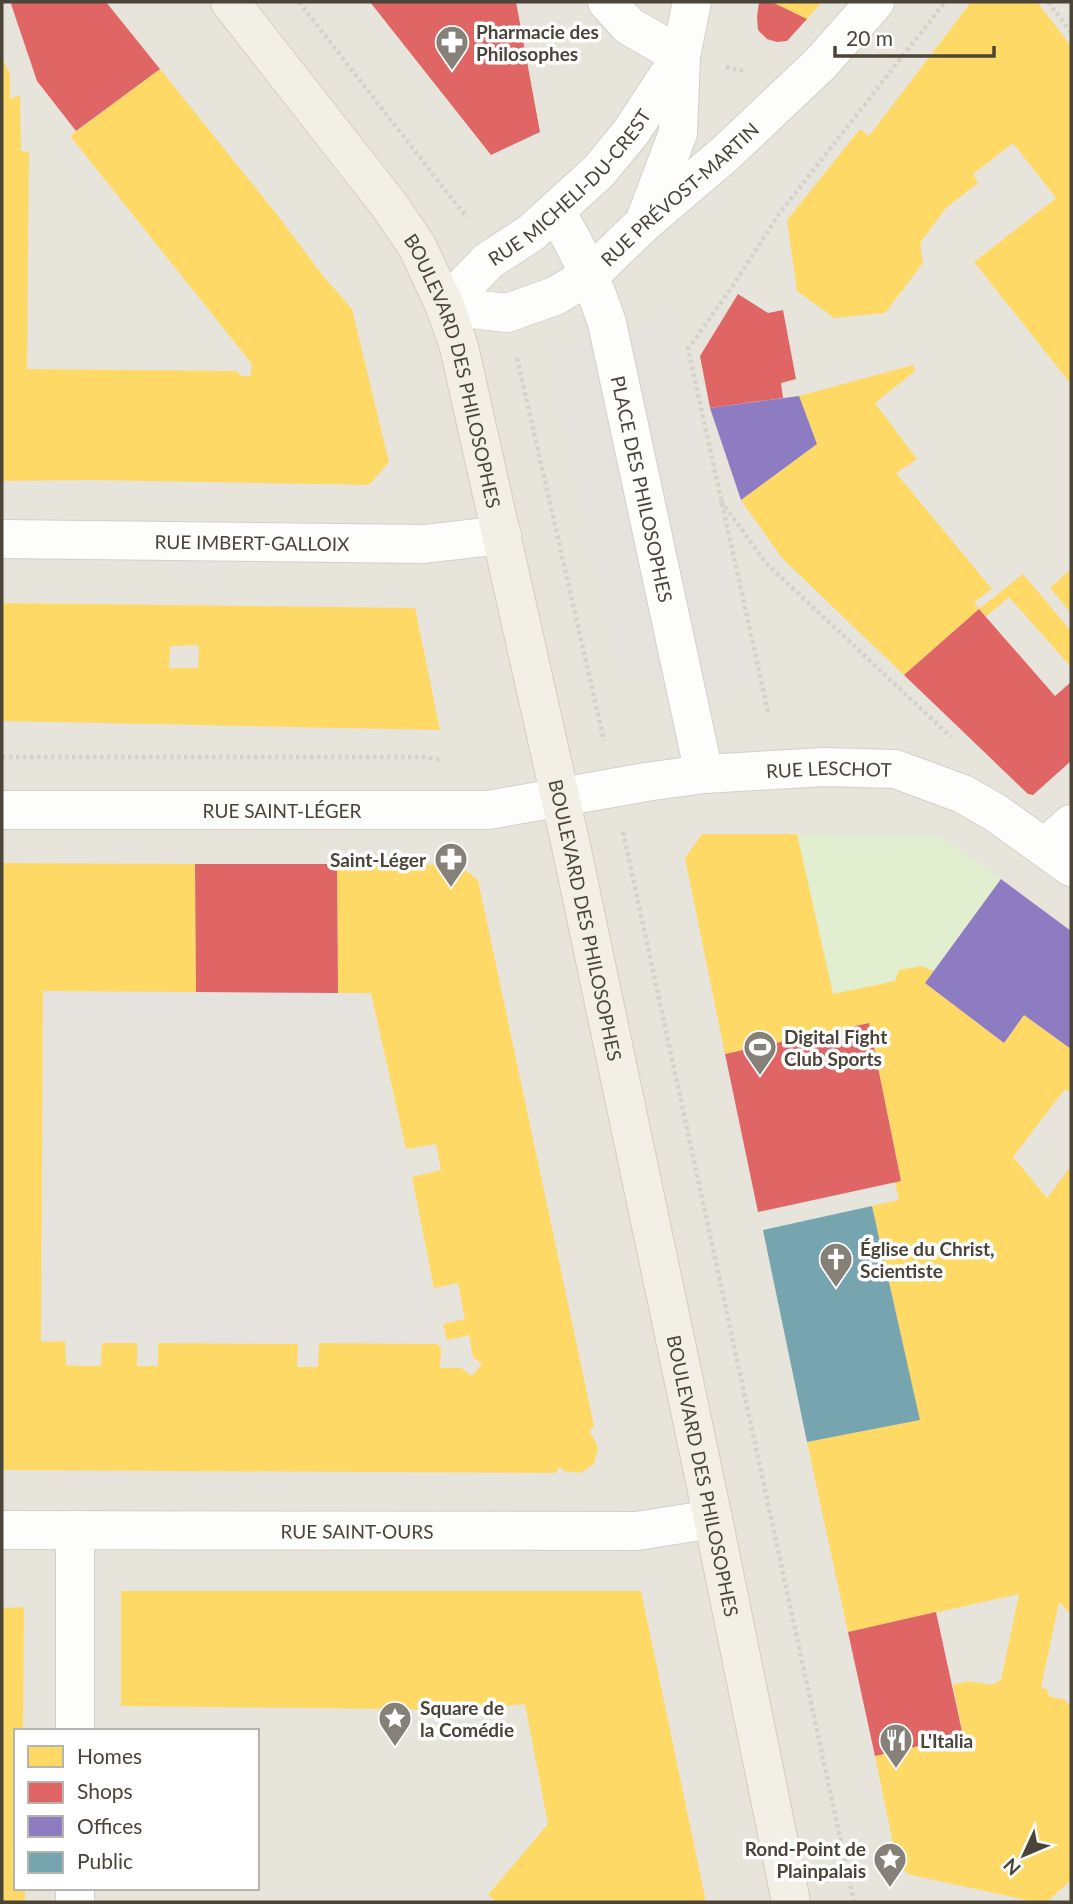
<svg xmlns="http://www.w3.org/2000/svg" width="1073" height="1904" viewBox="0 0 1073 1904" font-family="Lato,sans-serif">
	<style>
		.residential { fill: #e7e4dc; fill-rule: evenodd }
		.green { fill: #e1eecf }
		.parking { fill: #e6e3df }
		.homes { fill: #ffd966; fill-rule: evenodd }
		.shops { fill: #e06666 }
		.offices { fill: #8e7cc3 }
		.public { fill: #76a5af }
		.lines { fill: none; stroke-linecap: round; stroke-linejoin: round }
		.minor-casing { stroke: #d2d0cb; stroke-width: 40 }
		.major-casing { stroke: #d6cebb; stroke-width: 40 }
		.path { stroke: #d3d2cc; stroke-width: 4.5; stroke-dasharray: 3.5 3.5; stroke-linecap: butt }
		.minor { stroke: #fdfdfc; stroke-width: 38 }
		.major { stroke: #f2efe6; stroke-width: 38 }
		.labels { text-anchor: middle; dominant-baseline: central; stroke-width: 7; stroke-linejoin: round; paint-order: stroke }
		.poi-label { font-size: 19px; font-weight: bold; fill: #4b4439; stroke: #fff; text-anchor: start }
		.street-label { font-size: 19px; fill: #4b4439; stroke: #fff }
	</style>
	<rect width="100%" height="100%" fill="#f4f2ee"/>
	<path class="residential" d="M2,2h1069v1900h-1069zM16,1731h241v157h-241z"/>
	<path class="green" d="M797,834l142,2 62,43 -67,92 -13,-5 -22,4 -4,11 -62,13z"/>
	<path class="parking" d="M673,316l79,366 -35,10 -96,-17 -71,-324z
		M43,991l316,2 78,351 -396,-2z"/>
	<path class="homes" d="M772,2h50l-15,17z
		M971,2h66l34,44v338l-97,-122 82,-64 -43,-55 -40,31 5,9 -32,25 -26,35 3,20 -38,50 -51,5 -37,-27 -10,-71 73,-91 9,7 4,-5z
		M2,57l8,17v25l10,-4 1,56 8,1 -2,217 210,2 4,5h9l2,-12 -182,-228 90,-67 119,148 44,59 29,33 37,153 -20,23 -277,-5 -90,1z
		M913,365l2,6 -40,32 42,56 -21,14 96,116 -18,13 5,7 44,-35 48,57v36l-62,-70 -23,19 -7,-7 -75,66 -122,-117 -41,-58 76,-56 -18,-48z
		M1071,569v44l-21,-25z
		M2,603l413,5 25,122 -438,-9zM199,645l-1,23h-29l1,-22z
		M702,834h95l36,160 62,-13 4,-11 22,-4 13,5 -9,12 79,60 20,-28 47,34v44l-6,-4 -52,68 34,41 24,-32v448l-12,-12 -18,86 5,1 4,8 13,2 8,7v174l-24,22h-12l-124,-27 -8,-5 -6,-7 -22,-107 88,-20 -10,-51 16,-4 22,4 10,-5 18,-86 -171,38 -41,-190 113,-22 -48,-214 27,-6 -4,-18 6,-1 -32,-158 -144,31 -40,-196z
		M2,863l193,1 1,128 -153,-1 -2,351 24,-1 1,24 19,1h16l1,-23h35v23h21v-23l140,1 -1,23h21l1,-24 118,1 4,4 -1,20h21l11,8 10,-12 -9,-7 -4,-22 -22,5 -4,-16 22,-5 -7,-36 -24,5 -22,-111 29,-7 -5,-26 -30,5 -35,-156h-33l-1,-129 121,1 20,15 116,546 -5,5 6,9 3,10 -5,15 -13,8 -16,-2 -4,-4 -5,6 -553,-3z
		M121,1591h520l65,311h-209l-9,-7 60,-71 -23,-120 -55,6 -349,-4z
		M24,1607l-1,124h-7v157h9v14h-23v-294z"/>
	<path class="shops" d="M15,2h91l54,67 -84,62 -39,-50 -26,-77z
		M370,2h146l24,130 -49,23z
		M759,2h13l35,17 -20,22 -10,1 -10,-3 -9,-9 -1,-13z
		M738,294l30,19 15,-3 13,69 -15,4 2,15 -73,10 -10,-52z
		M979,609l76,87 16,-14v79l-38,34 -5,-1 -124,-119z
		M195,864h142l1,129 -142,-1z
		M869,1023l32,158 -143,31 -33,-158z
		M936,1612l27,124 -88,20 -27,-124z"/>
	<path class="offices" d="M799,396l18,48 -76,56 -31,-92z
		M1001,879l70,52v118l-47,-34 -20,28 -79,-60z"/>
	<path class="public" d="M872,1206l48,214 -113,22 -44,-212z"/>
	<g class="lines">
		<defs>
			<g id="minor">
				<path d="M607,2l22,24 52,30"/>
				<path id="s1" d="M556,212c22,36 38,71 51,111l97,451"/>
				<path d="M645,220l33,-87 3,-77 11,-54"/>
				<path id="s2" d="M445,306l62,7 48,-17 35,-21 54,-52 82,-70 95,-90 54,-61"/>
				<path id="s3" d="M445,306l43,-45 43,-28 68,-62 32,-39 50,-76"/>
				<path id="s4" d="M2,539l422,5 78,-9"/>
				<path id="s5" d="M2,810h486l158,-28 58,-8 120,-7 71,2 68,25 33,19 75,54"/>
				<path d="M1045,847l26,-23"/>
				<path id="s6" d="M2,1530l635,1 76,-12"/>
				<path d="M75,1530v201"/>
				<path d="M75,1888v14"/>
			</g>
			<g id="major">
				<path id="s7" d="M230,2l159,203 28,41 28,60 14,41 112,499 142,673 78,383"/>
			</g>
		</defs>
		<use href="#minor" class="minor-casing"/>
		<use href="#major" class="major-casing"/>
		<path class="path" d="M299,2l168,216
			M1048,2l23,30
			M726,67l19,4
			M517,358l87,383
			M721,501l45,62 185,174
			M768,712l-80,-363 44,-62 47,-73 166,-212
			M2,757h421l19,3
			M623,832l231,1070"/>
		<use href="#minor" class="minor"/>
		<use href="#major" class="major"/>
	</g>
	<defs>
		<symbol id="pharmacy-pin" viewBox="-11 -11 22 30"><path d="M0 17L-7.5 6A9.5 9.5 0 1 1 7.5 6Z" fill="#868178" stroke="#fff"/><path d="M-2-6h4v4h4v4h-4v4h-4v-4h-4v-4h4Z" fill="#fff"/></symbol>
		<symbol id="stadium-pin" viewBox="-11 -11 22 30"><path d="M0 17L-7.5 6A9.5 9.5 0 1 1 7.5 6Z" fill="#868178" stroke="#fff"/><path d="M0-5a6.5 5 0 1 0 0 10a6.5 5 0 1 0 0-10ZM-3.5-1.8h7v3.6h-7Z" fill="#fff"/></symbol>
		<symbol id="church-pin" viewBox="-11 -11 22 30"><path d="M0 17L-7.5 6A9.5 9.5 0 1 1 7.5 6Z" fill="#868178" stroke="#fff"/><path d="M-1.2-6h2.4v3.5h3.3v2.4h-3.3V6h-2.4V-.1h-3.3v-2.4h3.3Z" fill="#fff"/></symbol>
		<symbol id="sight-pin" viewBox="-11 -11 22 30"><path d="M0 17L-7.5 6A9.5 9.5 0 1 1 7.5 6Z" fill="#868178" stroke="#fff"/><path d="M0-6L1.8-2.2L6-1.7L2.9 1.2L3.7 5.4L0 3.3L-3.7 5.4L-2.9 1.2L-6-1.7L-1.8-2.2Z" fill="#fff"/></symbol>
		<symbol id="restaurant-pin" viewBox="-11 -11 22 30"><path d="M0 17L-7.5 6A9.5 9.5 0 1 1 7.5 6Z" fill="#868178" stroke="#fff"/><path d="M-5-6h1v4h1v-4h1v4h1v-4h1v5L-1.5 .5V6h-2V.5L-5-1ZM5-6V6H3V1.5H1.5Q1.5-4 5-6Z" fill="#fff"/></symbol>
	</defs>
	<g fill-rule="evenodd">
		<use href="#pharmacy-pin" x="433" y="23" width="38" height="52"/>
		<use href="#pharmacy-pin" x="432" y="840" width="38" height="52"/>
		<use href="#stadium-pin" x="741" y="1028" width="38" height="52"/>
		<use href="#church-pin" x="817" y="1240" width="38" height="52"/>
		<use href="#sight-pin" x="376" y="1699" width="38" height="52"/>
		<use href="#restaurant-pin" x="877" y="1721" width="38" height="52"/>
		<use href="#sight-pin" x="871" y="1840" width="38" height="52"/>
	</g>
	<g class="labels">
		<g class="poi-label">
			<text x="476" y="31">Pharmacie des<tspan x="476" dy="22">Philosophes</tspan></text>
			<text x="426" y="859" text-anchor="end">Saint-Léger</text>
			<text x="784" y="1036">Digital Fight<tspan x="784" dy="22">Club Sports</tspan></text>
			<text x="860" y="1248">Église du Christ,<tspan x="860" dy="22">Scientiste</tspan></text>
			<text x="420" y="1707">Square de<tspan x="420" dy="22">la Comédie</tspan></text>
			<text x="920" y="1740">L'Italia</text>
			<text x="866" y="1848" text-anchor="end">Rond-Point de<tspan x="866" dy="22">Plainpalais</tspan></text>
		</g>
		<g class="street-label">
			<text stroke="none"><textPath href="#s3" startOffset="173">RUE MICHELI-DU-CREST</textPath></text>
			<text stroke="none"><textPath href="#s2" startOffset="275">RUE PRÉVOST-MARTIN</textPath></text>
			<text stroke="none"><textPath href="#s7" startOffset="438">BOULEVARD DES PHILOSOPHES</textPath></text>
			<text stroke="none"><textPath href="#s1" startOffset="292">PLACE DES PHILOSOPHES</textPath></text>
			<text stroke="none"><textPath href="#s4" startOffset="250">RUE IMBERT-GALLOIX</textPath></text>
			<text stroke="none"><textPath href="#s5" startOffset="830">RUE LESCHOT</textPath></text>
			<text stroke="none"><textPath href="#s5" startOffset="280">RUE SAINT-LÉGER</textPath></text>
			<text stroke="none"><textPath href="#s7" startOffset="1004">BOULEVARD DES PHILOSOPHES</textPath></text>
			<text stroke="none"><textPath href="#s7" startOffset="1572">BOULEVARD DES PHILOSOPHES</textPath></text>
			<text stroke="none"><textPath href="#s6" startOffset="355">RUE SAINT-OURS</textPath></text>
		</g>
	</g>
	<rect width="1073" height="1904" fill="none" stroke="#4b4439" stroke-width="7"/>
	<rect x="14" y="1729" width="245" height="161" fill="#ffffff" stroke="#b7b4b0" stroke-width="2"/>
	<rect x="28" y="1746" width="35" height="21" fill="#ffd966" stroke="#b7b4b0" stroke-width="2"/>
	<text x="77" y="1764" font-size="21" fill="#4b4439">Homes</text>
	<rect x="28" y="1782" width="35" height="21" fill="#e06666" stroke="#b7b4b0" stroke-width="2"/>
	<text x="77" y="1799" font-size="21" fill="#4b4439">Shops</text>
	<rect x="28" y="1816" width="35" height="21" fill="#8e7cc3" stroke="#b7b4b0" stroke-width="2"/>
	<text x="77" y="1834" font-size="21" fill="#4b4439">Offices</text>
	<rect x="28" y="1852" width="35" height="21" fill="#76a5af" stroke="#b7b4b0" stroke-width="2"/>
	<text x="77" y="1869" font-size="21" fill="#4b4439">Public</text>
	<g transform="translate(1024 1855) rotate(226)" stroke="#ffffff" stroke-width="5" paint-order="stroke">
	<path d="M0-5L12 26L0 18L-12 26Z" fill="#4b4439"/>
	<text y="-10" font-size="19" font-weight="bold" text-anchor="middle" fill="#4b4439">N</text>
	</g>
	<path d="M835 46v10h159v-10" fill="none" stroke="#4b4439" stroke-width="3.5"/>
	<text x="846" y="46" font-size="21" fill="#4b4439" stroke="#ffffff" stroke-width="5" paint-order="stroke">20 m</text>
</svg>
